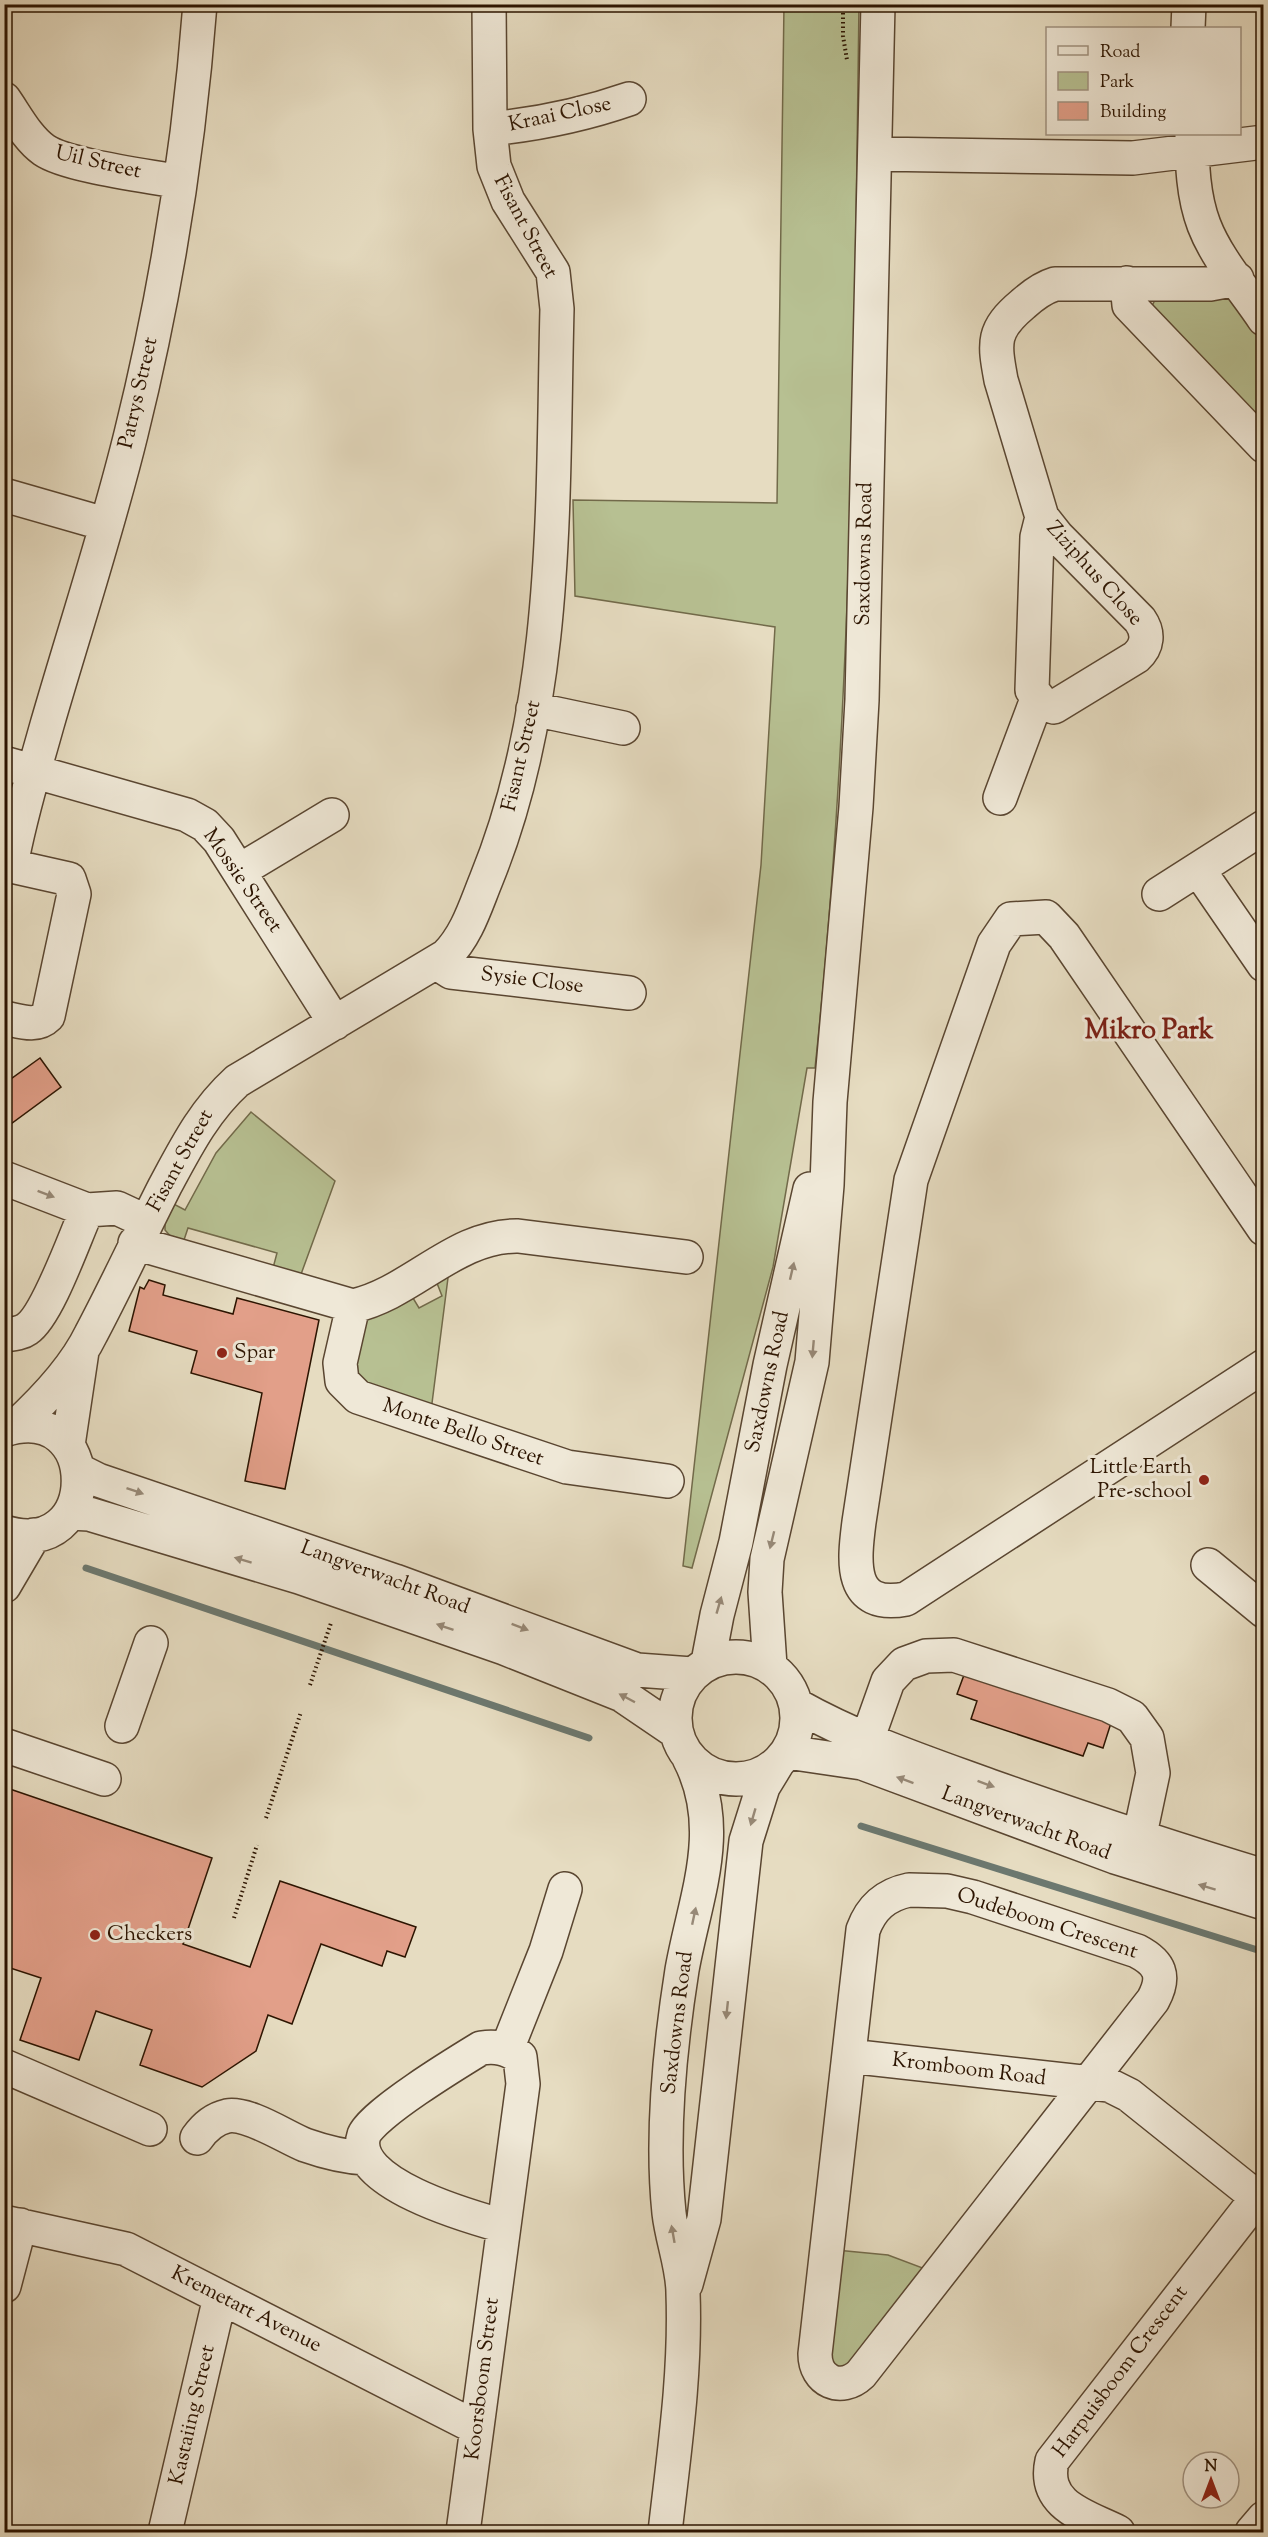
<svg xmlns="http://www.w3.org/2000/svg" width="1268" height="2537" viewBox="0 0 1268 2537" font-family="'Sorts Mill Goudy',serif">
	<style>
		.green { fill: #b7c092; stroke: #726a4a; stroke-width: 1.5 }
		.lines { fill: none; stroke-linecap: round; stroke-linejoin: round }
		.stream { stroke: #6c786f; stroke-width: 7 }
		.building { fill: #e29f89; stroke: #2c1401; stroke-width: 1.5 }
		.minor-casing { stroke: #5a4631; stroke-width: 36 }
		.path { stroke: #2c1401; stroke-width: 4; stroke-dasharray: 1.5 3; stroke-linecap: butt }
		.minor { stroke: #efe8d7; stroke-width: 33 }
		.oneway { fill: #978977 }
		.poi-dot { fill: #8f2418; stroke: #efe8d7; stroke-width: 2 }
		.labels { text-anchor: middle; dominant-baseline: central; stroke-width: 6; stroke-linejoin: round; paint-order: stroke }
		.street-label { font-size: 21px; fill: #2c1401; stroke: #efe8d7 }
		.poi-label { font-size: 21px; fill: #2c1401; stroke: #efe8d7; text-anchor: start }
		.district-label { font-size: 27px; font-weight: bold; fill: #7a1f14; stroke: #efe8d7 }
	</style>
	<rect width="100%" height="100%" fill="#e6dcc1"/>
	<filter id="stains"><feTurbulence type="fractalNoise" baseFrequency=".00333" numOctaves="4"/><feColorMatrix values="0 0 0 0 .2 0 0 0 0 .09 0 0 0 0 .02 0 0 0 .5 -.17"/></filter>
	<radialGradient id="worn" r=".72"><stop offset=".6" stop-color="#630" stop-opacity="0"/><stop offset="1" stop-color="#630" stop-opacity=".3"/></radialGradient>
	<path class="green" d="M784,5h75c-5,355 -6,709 -44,1063h-8l-34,199 -81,301 -9,-2 78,-701 14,-238 -200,-31 -2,-96 204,3z
		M1231,295l32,39v98l-111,-126 3,-6z
		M251,1112l84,69 -35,96 -27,-9 4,-15 -89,-25 -5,15 -11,-5 -7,-8v-14l5,-14 15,8 31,-57z
		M449,1270l-18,141 -66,-22 -15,-30 8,-36 52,-30 9,15 23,-12 -7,-18z
		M836,2250l52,5 40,15 -78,97 -10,1 -14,-6z"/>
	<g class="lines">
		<path class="stream" d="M86,1568l503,170
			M861,1826l403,126"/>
	</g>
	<path class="building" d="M40,1058l21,29 -57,42v-45z
		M149,1280l16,5 -2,10 70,19 4,-16 82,22 -34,169 -40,-8 17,-88 -71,-20 6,-22 -68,-20 11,-44 4,2z
		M964,1675l147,48 -8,25 -15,-5 -5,13 -112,-37 6,-18 -20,-7z
		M4,1787l208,71 -29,86 67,23 30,-86 136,46 -11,30 -18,-6 -5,15 -61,-22 -29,80 -24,-9 -12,36 -54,36 -62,-22 12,-35 -56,-19 -17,49 -59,-20 21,-62 -37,-12z"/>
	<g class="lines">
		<defs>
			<path id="minor" d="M1188,28l1,-24
				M4,99c12,17 23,39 40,51 23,16 106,26 136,32
				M490,129c49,-5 93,-14 139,-30
				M1192,134c0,30 1,62 12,91 13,34 40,64 60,94
				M875,154l258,4 131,-16
				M1127,283l2,22 135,141
				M4,495l101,29
				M1042,517l-5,20 -5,153 10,13 12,4 82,-50c12,-11 13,-24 4,-37l-83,-84 -15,-19 -41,-137c-7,-38 -9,-50 22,-76 10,-9 19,-16 32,-20h155l27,-5
				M533,709l90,19
				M4,763l183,52 18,10 14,15 116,183
				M1000,798l37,-99
				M1198,869l66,96
				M239,871l93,-56
				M1159,894l105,-67
				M437,963l14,9 178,21
				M4,1018c16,3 32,10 44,-2l26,-122 -5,-15 -58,-13c8,-47 23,-94 36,-141 28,-97 60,-193 84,-291 35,-141 58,-285 69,-430
				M4,1178l83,32 30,-2 30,14
				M1264,1229l-200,-293 -18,-19 -35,2 -17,25 -83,236 -52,342c-5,39 -11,88 47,77l358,-233
				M135,1243l218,63c59,-13 102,-71 165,-70l168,21
				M353,1306l-13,57 2,18 16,16 209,70 100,14
				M4,1335c8,-1 16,-1 23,-6 21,-14 48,-93 60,-119
				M16,1426c27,-25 59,-59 75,-92 26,-49 49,-99 74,-148 21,-39 39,-75 72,-105l209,-125c21,-21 29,-49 40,-76 74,-181 66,-380 71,-571l-4,-37 -45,-71 -14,-35 -4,-37 -1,-125
				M4,1430c99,-32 99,133 0,102
				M68,1445l14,-94
				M80,1471l18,9 297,101 242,89 55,4
				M70,1513l19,1 210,63 205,71 118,47 53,36
				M1208,1565l56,46
				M4,1586l30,-51
				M675 1718a61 61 0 1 1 122 0a61 61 0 1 1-122 0Z
				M708,1662l9,-47 19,-73 34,-177 40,-176
				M770,1666l-5,-74 2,-33 45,-197 15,-177 3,-83 26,-295 6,-107 16,-696
				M796,1705c62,35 128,57 194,81 91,32 181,62 274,90
				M122,1726l29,-83
				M867,1740l21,-59 16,-17 22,-8 28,-1 154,50 24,12 15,21 6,35 -14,66
				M4,1745l100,34
				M787,1752l75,11 253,94 149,46
				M909,1890l38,1 26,6 164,54c23,12 29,25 16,49l-292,374c-20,19 -46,7 -46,-20l48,-424c8,-22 22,-35 46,-40z
				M507,2049l39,-98 19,-62
				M849,2056l260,29 20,10 135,108
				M4,2066l146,63
				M197,2138c7,-10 17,-19 30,-22 21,-4 58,21 78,29 20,7 39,12 60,13
				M4,2222l122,27 351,179
				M686,2284l18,-65 42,-378 17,-54 14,-23
				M4,2286l16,-61
				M165,2532l55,-235
				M463,2532l60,-448 -3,-27c-14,-9 -23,-11 -39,-9 -23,14 -110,67 -117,87 -16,48 107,82 139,91
				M665,2532c9,-79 21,-159 18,-239 0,-26 -11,-53 -14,-80 -8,-77 1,-167 13,-243 13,-73 44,-141 7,-212
				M1118,2532c-32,-16 -76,-26 -66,-71l212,-272
				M1252,2532l12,-14"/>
		</defs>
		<use href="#minor" class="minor-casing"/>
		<path class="path" d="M843,4v32l4,24
			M310,1685l21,-62
			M266,1818l35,-106
			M234,1918l23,-73"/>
		<use href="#minor" class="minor"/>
	</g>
	<defs><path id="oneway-solid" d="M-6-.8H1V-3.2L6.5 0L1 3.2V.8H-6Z" transform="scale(1.5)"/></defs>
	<g class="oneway">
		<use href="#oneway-solid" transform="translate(46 1194) rotate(21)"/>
		<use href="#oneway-solid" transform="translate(792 1271) rotate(-77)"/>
		<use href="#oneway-solid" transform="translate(813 1349) rotate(95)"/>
		<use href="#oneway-solid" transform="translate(135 1491) rotate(19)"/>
		<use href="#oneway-solid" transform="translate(772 1540) rotate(104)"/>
		<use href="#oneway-solid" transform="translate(243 1560) rotate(-163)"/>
		<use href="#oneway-solid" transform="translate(719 1605) rotate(-74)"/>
		<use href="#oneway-solid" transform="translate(445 1627) rotate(-161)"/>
		<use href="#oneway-solid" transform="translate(520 1627) rotate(21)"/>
		<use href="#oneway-solid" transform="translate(627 1698) rotate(-152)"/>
		<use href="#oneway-solid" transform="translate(905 1780) rotate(-160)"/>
		<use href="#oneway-solid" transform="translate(986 1784) rotate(20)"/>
		<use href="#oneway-solid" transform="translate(753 1817) rotate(106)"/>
		<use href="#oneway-solid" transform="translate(1207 1887) rotate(-163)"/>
		<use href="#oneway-solid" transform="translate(694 1916) rotate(-78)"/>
		<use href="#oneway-solid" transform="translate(727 2010) rotate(96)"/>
		<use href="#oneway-solid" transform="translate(673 2234) rotate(-100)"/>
	</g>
	<g class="poi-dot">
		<circle cx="222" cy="1353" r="6"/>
		<circle cx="1204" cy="1480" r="6"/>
		<circle cx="95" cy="1935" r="6"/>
	</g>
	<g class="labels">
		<g class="street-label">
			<text transform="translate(560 115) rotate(-12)">Kraai Close</text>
			<text transform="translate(98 163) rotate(13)">Uil Street</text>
			<text transform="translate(525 227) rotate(62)">Fisant Street</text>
			<text transform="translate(139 393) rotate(-77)">Patrys Street</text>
			<text transform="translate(865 554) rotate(-89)">Saxdowns Road</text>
			<text transform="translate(1094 574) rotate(48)">Ziziphus Close</text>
			<text transform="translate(522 756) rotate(-77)">Fisant Street</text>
			<text transform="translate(242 881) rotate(55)">Mossie Street</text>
			<text transform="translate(532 981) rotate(7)">Sysie Close</text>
			<text transform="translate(181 1161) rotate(-61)">Fisant Street</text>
			<text transform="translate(768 1382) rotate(-78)">Saxdowns Road</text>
			<text transform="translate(463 1433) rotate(19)">Monte Bello Street</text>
			<text transform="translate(385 1578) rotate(20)">Langverwacht Road</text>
			<text transform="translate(1026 1824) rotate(20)">Langverwacht Road</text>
			<text transform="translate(1047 1924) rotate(18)">Oudeboom Crescent</text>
			<text transform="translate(678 2023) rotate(-83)">Saxdowns Road</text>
			<text transform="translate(969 2070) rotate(7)">Kromboom Road</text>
			<text transform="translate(246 2310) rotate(27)">Kremetart Avenue</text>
			<text transform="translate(1121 2372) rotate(-53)">Harpuisboom Crescent</text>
			<text transform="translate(483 2379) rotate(-83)">Koorsboom Street</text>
			<text transform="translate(193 2415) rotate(-77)">Kastaiing Street</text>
		</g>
		<g class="poi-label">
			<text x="234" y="1353">Spar</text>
			<text x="1192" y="1468" text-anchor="end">Little Earth<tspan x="1192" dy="24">Pre-school</tspan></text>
			<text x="107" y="1935">Checkers</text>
		</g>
		<g class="district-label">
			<text x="1149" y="1031">Mikro Park</text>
		</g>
	</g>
	<rect width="1268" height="2537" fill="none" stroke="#e6dcc1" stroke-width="24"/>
	<rect x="6" y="6" width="1256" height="2525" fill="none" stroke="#2c1401" stroke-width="3"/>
	<rect x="12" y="12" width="1244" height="2513" fill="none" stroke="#2c1401" stroke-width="1.5"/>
	<rect x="1046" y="27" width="195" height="108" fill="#efe8d7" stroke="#a19381" stroke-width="1.5"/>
	<rect x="1058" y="46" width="30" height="9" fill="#efe8d7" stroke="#a19381" stroke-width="1.5"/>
	<text x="1100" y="57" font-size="18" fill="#2c1401">Road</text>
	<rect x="1058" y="72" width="30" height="18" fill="#b7c092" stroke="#a19381" stroke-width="1.5"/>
	<text x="1100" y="87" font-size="18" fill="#2c1401">Park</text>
	<rect x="1058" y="102" width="30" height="18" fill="#e29f89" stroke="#a19381" stroke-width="1.5"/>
	<text x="1100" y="117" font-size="18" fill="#2c1401">Building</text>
	<g transform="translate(1211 2480)"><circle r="28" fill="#efe8d7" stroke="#a19381" stroke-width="1.5"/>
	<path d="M0-4.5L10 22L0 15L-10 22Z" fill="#8f2418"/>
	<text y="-9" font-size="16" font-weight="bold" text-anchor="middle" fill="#2c1401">N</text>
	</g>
	<rect width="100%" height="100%" filter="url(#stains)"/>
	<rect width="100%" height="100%" fill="url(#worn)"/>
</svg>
